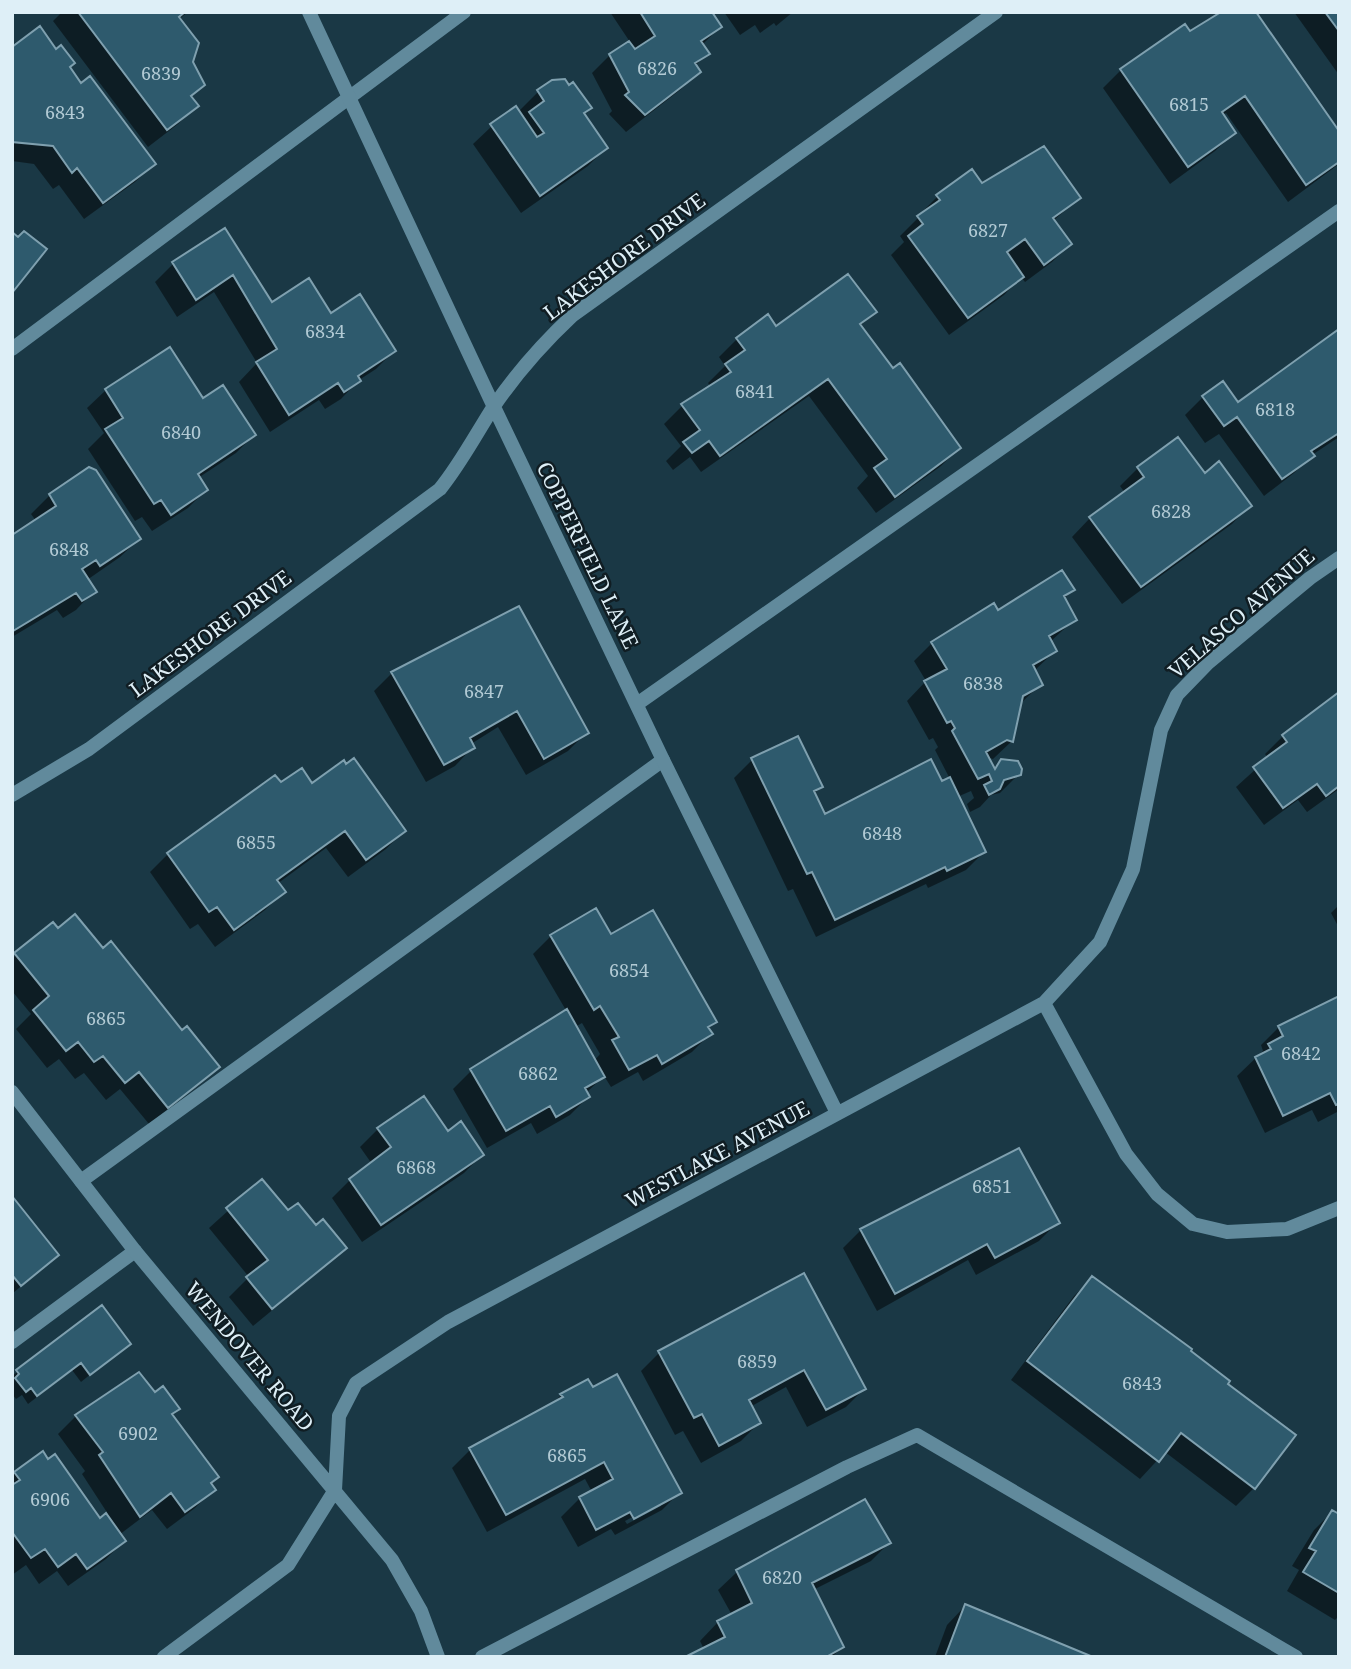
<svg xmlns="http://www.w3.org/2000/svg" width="1351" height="1669" viewBox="0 0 1351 1669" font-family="'Noto Serif',serif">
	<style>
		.shadow { fill: #0007; fill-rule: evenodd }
		.building { fill: #2e5a6d; stroke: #7fa0af; stroke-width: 2 }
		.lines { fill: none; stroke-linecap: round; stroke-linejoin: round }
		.lane { stroke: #618a9c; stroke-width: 14 }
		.street { stroke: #618a9c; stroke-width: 14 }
		.labels { text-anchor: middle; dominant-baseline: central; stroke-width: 5; stroke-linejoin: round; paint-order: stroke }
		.number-label { font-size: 18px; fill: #b2cad4 }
		.street-label { font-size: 21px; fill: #deeff7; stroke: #101d23 }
	</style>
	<rect width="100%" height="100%" fill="#1a3845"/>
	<path class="shadow" d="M62,12h126l-10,8 13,42 12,23 -13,12 6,9 -18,18 -30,23 -95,-126z
		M610,12h100l10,15 -18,18 5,8 -12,13 4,6 -19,18 -54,42 -17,-18 3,-3 -20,-38 18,-18 20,-13z
		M724,12h69l-17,14 -2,-3 -14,10 -5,-8 -15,10z
		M1294,12h45v63z
		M1189,33l150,101v30l-51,38 -62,-89 -4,3 12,17 -19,18 -45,33 -67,-96 18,-18z
		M12,49l56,18 13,18 73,79 -19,18 -51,37 -25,-34 -6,4 -19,-25 -22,-3z
		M552,82l38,26 -7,7 23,33 -18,18 -67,47 -48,-69 19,-18 26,-14 20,-20z
		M971,171l10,15 98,12 -26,23 17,23 -18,18 -27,20 -4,-5 -17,18 -55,40 -58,-80 13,-13 -4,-6 20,-20 -1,-1 18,-18z
		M224,230l48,74 58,11 64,36 -18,18 -17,11 -18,19 -16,10 -6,-9 -49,32 -31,-50 18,-19 -43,-71 -37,25 -22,-35 18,-18z
		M874,312l-14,14 33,45 66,77 -18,18 -65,47 -19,-25 11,-12 -59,-80 -108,76 -11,-15 -17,13 -7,-9 15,-15 -17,-22 18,-18 29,-19 -3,-4 17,-17 -6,-9 18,-18 39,-10z
		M1339,331v106l-27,18 -18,18 -30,23 -45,-62 -14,9 -20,-28 18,-18 35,7z
		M169,349l34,52 51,34 -18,18 -38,25 8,12 -18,18 -36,23 -10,-14 -7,4 -47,-72 16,-16 -17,-25 19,-18z
		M1138,468l66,7 46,30 -18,19 -110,80 -50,-67 18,-19 35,-25 -5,-7z
		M89,469l50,70 -19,18 -33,23 7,11 -18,19 -13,8 -6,-8 -45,27v-100l24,-16 -5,-7 19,-19z
		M1073,589l-9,10 11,20 -25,23 5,9 -21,20 7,13 -21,20 -8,37 -19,18 -7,-2 7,12 8,-8 18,13 -19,19 -9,2 -11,12 -10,5 -3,-8 7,-6 -3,-7 -14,6 27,55 -18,18 -38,18 -2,-4 -110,53 -23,-48 -5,2 -54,-113 18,-18 69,26 -7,8 11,22 125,-37 -15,-29 3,-3 -5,-9 -4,2 -22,-39 19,-20 -12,-20 18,-18 65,-30z
		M518,608l68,125 -18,18 -42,24 -28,-48 -27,17 2,3 -18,19 -29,16 -52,-91 18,-18z
		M1339,694v95l-32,23 -9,-12 -34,25 -28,-38 32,-29 -3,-4 18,-18z
		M275,777l6,8h30l93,46 -18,18 -38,28 -22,-29 -49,36 6,8 -18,18 -50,37 -17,-23 -8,5 -40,-57 18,-18z
		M1339,905v23l-8,-15z
		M57,930l45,21 115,116 -18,18 -50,39 -29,-35 -14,11 -22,-27 -9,6 -16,-20 -12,9 -31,-39 15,-15 -19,-23v-33z
		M551,936l59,1 105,84 -8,8 3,5 -18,18 -49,29 -5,-9 -27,15 -7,-11 -18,17 2,4 -18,18 -33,19 -6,-11 -44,25 -34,-59 18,-18 96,-59 -34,-58zM582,1023l18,31 -6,7 -19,-34z
		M1339,998v113l-21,11 -6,-12 -47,23 -28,-57 26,-25 -2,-6 18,-18z
		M378,1129l69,4 35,22 -18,18 -102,69 -30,-44 18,-18 22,-16 -12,-17z
		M261,1181l27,32 28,14 29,20 -18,18 -74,61 -24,-29 20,-20 -40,-49z
		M12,1199l45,56 -45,39z
		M1057,1223l-18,18 -63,34 -8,-15 -91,51 -34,-63 18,-18z
		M804,1276l60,113 -18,18 -39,20 -21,-40 -36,20 9,16 -18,18 -40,22 -18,-32 -8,4 -34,-64 18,-18z
		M1092,1278l96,74 37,32 69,52 -40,52 -18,18 -71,-54 -25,27 -129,-99 63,-84z
		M102,1307l27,36 -48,39 -9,-12 -44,34 -6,-9 -6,4 -4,-5v-18z
		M587,1381l93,111 -18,18 -47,25 -4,-6 -33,18 -17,-30 19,-19 12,-6 -7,-13 -98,53 -35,-64 18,-18 81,-44 10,-11zM661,1502v4l-34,18 -2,-3z
		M171,1415l42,75 -18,18 -28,21 -15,-19 -33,25 5,6 -18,18 -38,27 -11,-15 -18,13 -13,-19 -14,10v-99l3,-3 85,47 8,-6 -26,-40 3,-3 -27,-37 18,-18z
		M864,1501l25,42 -18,18 -58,29 29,57 -10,10h-143l15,-8 -4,-8 18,-19 14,-7 -14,-25 19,-18z
		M1332,1512l7,4v100l-4,4 -48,-29 12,-21 -7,-4 22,-36z
		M965,1606l124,51h-154l12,-32z"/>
	<path class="building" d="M78,12h107l-6,5 20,26 -6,19 12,23 -14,11 8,10 -32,24z
		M640,12h72l10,15 -21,14 9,13 -15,9 6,9 -56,43 -20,-20 4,-3 -20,-38 20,-13 6,8 20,-13z
		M1221,12h35l83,119v31l-33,23 -61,-89 -23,16 14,21 -48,34 -68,-98 65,-45 5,7z
		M1325,12h14v19z
		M40,26l16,23 5,-4 14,18 -5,4 11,16 9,-7 66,88 -53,39 -26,-35 -5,5 -19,-27 -41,-4v-95z
		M565,79l4,6 4,-3 19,26 -8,5 24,35 -68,48 -50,-72 26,-18 21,31 7,-4 -15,-21 15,-11 -7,-11 15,-10z
		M1044,146l37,52 -28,20 19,26 -28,21 -19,-26 -18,13 17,25 -56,41 -60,-82 15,-12 -6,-8 23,-16 -4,-5 36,-26 10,14z
		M225,228l47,74 37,-24 22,35 29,-19 36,57 -38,25 3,5 -17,11 -6,-9 -49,32 -33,-53 21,-13 -44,-74 -37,25 -24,-38z
		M24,231l23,18 -35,44v-61l6,5z
		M848,274l29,38 -17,12 33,44 7,-5 61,85 -66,49 -21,-29 13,-9 -59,-80 -108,77 -11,-15 -17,12 -9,-11 17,-12 -19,-26 50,-32 -6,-8 20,-14 -9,-12 32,-24 8,12z
		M1339,329v104l-28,18 4,5 -33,23 -45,-62 -13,9 -22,-30 21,-15 15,21z
		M170,347l33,51 20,-13 33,50 -58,39 10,16 -37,25 -10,-15 -7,4 -49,-75 18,-11 -18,-29z
		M1178,437l27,36 14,-12 33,45 -111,81 -52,-70 55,-40 -7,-10z
		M89,467l7,3 45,69 -41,27 -4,-6 -14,9 15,23 -15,9 -6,-8 -63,38 -1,-96 44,-29 -7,-12z
		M1062,570l13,20 -11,6 13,24 -28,16 8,15 -24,14 10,20 -20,11 -10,46 -6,-2 -21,12 9,17 6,-10 17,2 4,8 -1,6 -17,5 -4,9 -11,6 -5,-10 8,-4 -3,-7 -11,5 -26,-48 3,-3 -4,-7 -4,2 -23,-42 23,-12 -16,-27 63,-39 4,7z
		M519,606l70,127 -45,26 -27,-48 -47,27 5,10 -31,17 -53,-93z
		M1339,692v94l-13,10 -9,-12 -34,24 -30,-41 34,-25 -5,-7z
		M798,736l25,51 -9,4 11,23 106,-55 11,22 8,-4 36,75 -39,19 -2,-4 -110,53 -23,-48 -5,2 -56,-116z
		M354,758l52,73 -40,29 -21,-29 -68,49 9,12 -52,38 -17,-23 -8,5 -42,-59 108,-78 6,7 21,-14 10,15 32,-23 2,4z
		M596,908l15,26 42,-24 64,112 -9,5 5,7 -51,30 -5,-9 -28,15 -17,-30 7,-3 -19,-31 -6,4 -44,-75z
		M75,914l28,34 8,-7 71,89 5,-4 33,41 -52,41 -29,-36 -14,11 -22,-27 -9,6 -16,-20 -12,9 -33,-41 16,-14 -35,-43 39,-31 5,6z
		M1339,996v108l-3,1 -6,-12 -47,23 -28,-59 16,-8 -3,-5 15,-8 -5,-10z
		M567,1009l38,68 -20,11 5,9 -34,20 -6,-11 -44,25 -36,-62z
		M424,1096l24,35 13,-10 23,34 -103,70 -32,-46 42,-32 -14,-19z
		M1019,1148l41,75 -65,35 -8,-14 -92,50 -35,-65z
		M262,1179l26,31 10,-7 18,22 7,-6 24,29 -75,61 -26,-32 22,-17 -42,-52z
		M12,1196l47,59 -38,31 -9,-11z
		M804,1273l62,116 -40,21 -22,-40 -55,30 12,23 -42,23 -17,-32 -8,4 -36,-67z
		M1092,1276l100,73 -1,2 39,30 -2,3 68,51 -41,54 -74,-56 -22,29 -132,-101z
		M102,1305l29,39 -41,31 -9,-12 -44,33 -6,-8 -5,4 -11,-14 4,-4 -3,-4z
		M139,1372l16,20 8,-6 17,23 -8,5 47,63 -8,6 5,7 -31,22 -14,-19 -31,24 -41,-62 4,-3 -28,-37z
		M617,1374l65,119 -48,26 -4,-7 -34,18 -17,-33 34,-18 -9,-17 -98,53 -37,-67 94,-51 -3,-3 28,-15 5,8z
		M43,1451l5,8 7,-5 45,64 6,-5 20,28 -39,28 -11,-15 -18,13 -13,-18 -14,9 -19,-26v-47l8,-5 -6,-8z
		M865,1499l26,44 -79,40 32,64 -18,10h-141l40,-20 -8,-16 35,-18 -16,-33z
		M1332,1510l7,4v79l-36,-21 13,-21 -7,-3z
		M965,1604l128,53h-148z"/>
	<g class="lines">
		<path class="lane" d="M12,349l452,-337
			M637,704l702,-493
			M81,1181l582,-421
			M12,1342l123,-91
			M482,1657l365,-190 70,-32 379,222"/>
		<path class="street" d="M309,12l185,395 169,353 174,353
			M12,795l77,-46 351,-260c21,-26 36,-55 54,-83 24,-35 48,-62 79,-91l423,-303
			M1044,1003l82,151 31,40 36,30 34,8 60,-3 52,-21
			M12,1092l123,159 257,309 29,51 17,46
			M164,1657l124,-92 47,-75 4,-74 17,-33 92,-61 596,-319 56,-61 33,-73 28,-139 16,-35 32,-33 101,-84 29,-20"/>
	</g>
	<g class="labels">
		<g class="number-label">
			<text x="657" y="68">6826</text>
			<text x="161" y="73">6839</text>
			<text x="1189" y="104">6815</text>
			<text x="65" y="112">6843</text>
			<text x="988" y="230">6827</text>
			<text x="325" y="331">6834</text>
			<text x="755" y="391">6841</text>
			<text x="1275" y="409">6818</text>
			<text x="181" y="432">6840</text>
			<text x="1171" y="511">6828</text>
			<text x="69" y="549">6848</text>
			<text x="983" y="683">6838</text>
			<text x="484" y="691">6847</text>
			<text x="882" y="833">6848</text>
			<text x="256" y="842">6855</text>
			<text x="629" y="970">6854</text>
			<text x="106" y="1018">6865</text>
			<text x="1301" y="1053">6842</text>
			<text x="538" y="1073">6862</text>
			<text x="416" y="1167">6868</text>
			<text x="992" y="1186">6851</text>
			<text x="757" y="1361">6859</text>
			<text x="1142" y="1383">6843</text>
			<text x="138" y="1433">6902</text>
			<text x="567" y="1455">6865</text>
			<text x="50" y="1499">6906</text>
			<text x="782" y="1577">6820</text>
		</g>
		<g class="street-label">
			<text transform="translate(624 256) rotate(-37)">LAKESHORE DRIVE</text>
			<text transform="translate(588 555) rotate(64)">COPPERFIELD LANE</text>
			<text transform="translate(1241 613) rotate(-41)">VELASCO AVENUE</text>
			<text transform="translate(210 633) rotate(-37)">LAKESHORE DRIVE</text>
			<text transform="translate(717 1154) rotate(-28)">WESTLAKE AVENUE</text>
			<text transform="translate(250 1356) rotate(50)">WENDOVER ROAD</text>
		</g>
	</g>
	<rect width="1351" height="1669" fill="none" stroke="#deeff7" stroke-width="28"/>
</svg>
